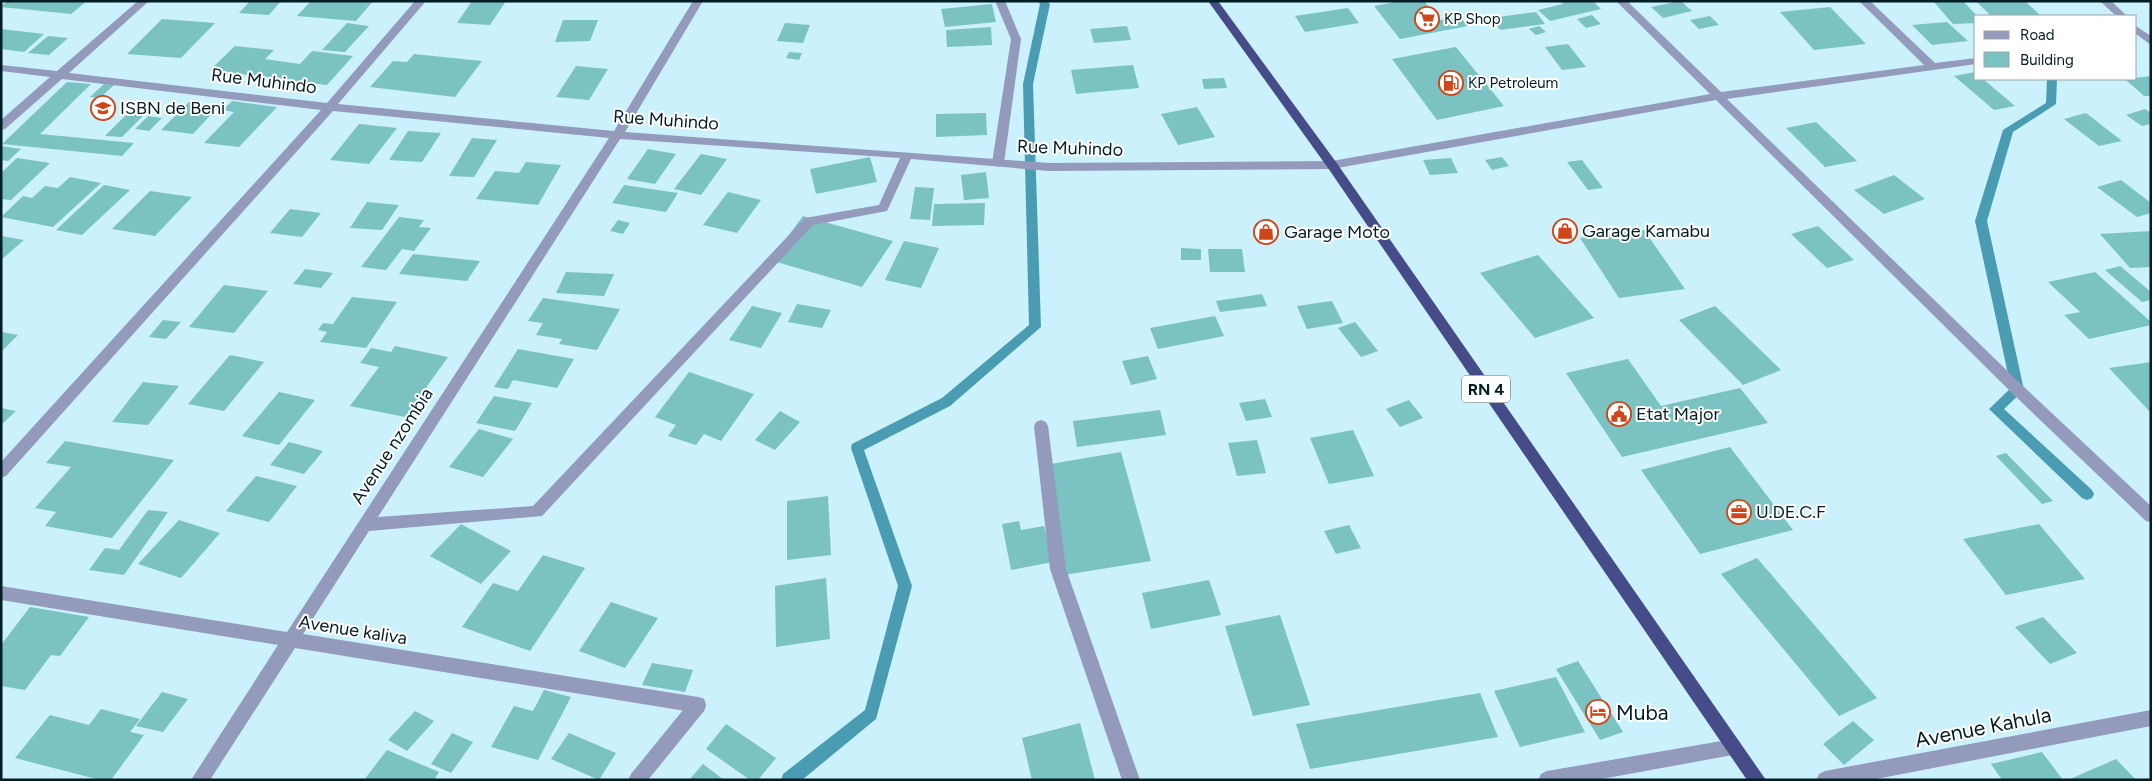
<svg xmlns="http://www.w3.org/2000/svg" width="2152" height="781" viewBox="0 0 2152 781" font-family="Figtree,sans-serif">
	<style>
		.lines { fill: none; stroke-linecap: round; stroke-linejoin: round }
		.stream { fill: #499cb2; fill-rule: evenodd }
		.building { fill: #7bc2c3 }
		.service { fill: #949abb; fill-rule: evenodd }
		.minor { fill: #949abb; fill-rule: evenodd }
		.trunk { fill: #464c88; fill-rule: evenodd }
		.labels { text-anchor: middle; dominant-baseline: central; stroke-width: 4; stroke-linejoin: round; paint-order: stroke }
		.far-poi-label { font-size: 15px; fill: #021d24; stroke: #fff; text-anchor: start }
		.shield { fill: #fff; stroke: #4e6166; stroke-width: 1 }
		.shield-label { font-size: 16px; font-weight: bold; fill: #021d24 }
		.street-label { font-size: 18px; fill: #021d24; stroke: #fff }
		.poi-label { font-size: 18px; fill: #021d24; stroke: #fff; text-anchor: start }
		.near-poi-label { font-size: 21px; fill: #021d24; stroke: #fff; text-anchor: start }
		.near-street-label { font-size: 21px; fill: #021d24; stroke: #fff }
	</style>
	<rect width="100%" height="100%" fill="#caf1fc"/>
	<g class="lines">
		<path class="stream" d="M1038,1h9l3,3 -17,80 8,243 -91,79 -86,44 48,136 -36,133 -74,61h-21l2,-6 82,-64 33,-124 -47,-138 1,-4 90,-46 87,-73 -6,-241 17,-80z
			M2047,79h10l-1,25 -43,28 -26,89 37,169 -20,19 88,81 2,4 -2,4 -5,2 -5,-2 -93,-89 22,-21 -36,-167 28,-91 43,-27z"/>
	</g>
	<path class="building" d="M7,1h80l-16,13 -70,-7z
		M250,1h31l-12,14 -30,-2z
		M311,1h62l-17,20 -59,-5z
		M472,1h34l-16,24 -33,-2z
		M1401,1h23l16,19 19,-4 9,10 -68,13 -26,-33z
		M1560,1h33l8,8 -51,12 -12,-11 25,-6z
		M1681,1l11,10 -29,7 -12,-11z
		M1933,1h30l14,15 -1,7 -23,1z
		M1976,1h49l16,15h-50z
		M992,4l4,18 -51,5 -4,-18z
		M1830,7l36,37 -52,6 -34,-38z
		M1348,8l11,15 -54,9 -10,-16z
		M1536,12l9,12 -45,6 -9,-12z
		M1592,15l9,9 -15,4 -9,-9z
		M1710,16l9,9 -20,4 -9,-9z
		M162,19l53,4 -34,35 -54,-4z
		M563,20h35l-8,21 -35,1z
		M1947,22l21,19 -36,4 -20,-20z
		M347,23l22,3 -24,26 -23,-2z
		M785,23l25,2 -7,18 -26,-2z
		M1127,26l4,14 -37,3 -4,-14z
		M1539,26l7,6 -10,3 -7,-6z
		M991,27l1,18 -45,2 -1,-17z
		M1,29l43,5 -20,18 -23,-3z
		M48,36l20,2 -19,17 -21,-2z
		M1568,44l18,23 -24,3 -17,-23z
		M235,46l39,4 -9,9 35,5 12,-13 41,5 -26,29 -117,-15z
		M1456,47l48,59 -67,14 -45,-61z
		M789,52l13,1 -3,7 -13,-2z
		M414,54l68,7 -27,36 -85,-10 23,-26 14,1z
		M1133,65l6,23 -63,6 -5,-24z
		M576,66l32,3 -19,31 -33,-3z
		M1975,72l1,7h7l32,27 -21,4 -40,-34z
		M2151,76v20h-7l-19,-17z
		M1224,78l3,10 -23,1 -2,-10z
		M67,82l24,2 -51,50 94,9 -12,13 -120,-12z
		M104,84l10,1 -14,13 -10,-1z
		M232,101l45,6 -38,40 -35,-4 30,-31 -11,-2z
		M189,102l30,4 -26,28 -32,-4z
		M1197,107l18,30 -37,8 -17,-31z
		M2145,109l6,4v11l-9,2 -16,-11z
		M129,112l17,1 -24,24 -17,-1z
		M986,113l1,22 -51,2v-23z
		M2086,113l36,28 -23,5 -35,-27z
		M148,116l14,2 -13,13 -14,-2z
		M1816,122l41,39 -32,6 -39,-39z
		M359,124l38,4 -28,36 -39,-4z
		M408,131l33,2 -19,29 -33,-2z
		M472,138l25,2 -23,37 -25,-1z
		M1,146l20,3 -13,12 -7,-1z
		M648,149l28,5 -21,30 -28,-5z
		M701,154l26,5 -26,36 -27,-6z
		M870,157l7,25 -61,12 -6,-25z
		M1502,157l7,9 -17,4 -7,-10z
		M17,158l33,5 -39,37 -10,-1v-26z
		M1451,158l7,15 -28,2 -7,-15z
		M1582,160l21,28 -15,2 -21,-28z
		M526,162l35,3 -23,40 -62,-6 19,-28 24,2z
		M986,172l3,26 -25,2 -3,-25z
		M1894,175l31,24 -41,15 -30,-24z
		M70,177l31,6 -48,44 -52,-10 22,-21 9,2 13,-12 13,2z
		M2121,180l30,23v10l-14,4 -40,-30z
		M104,185l26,5 -48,45 -26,-5z
		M624,185l54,8 -12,19 -54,-9z
		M915,187l19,1 -4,32 -20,-1z
		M150,191l42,6 -37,39 -43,-7z
		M728,192l33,8 -24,33 -34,-8z
		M367,202l32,3 -17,25 -32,-2z
		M985,203l-1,22 -52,1 2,-22z
		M290,209l31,4 -19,24 -32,-4z
		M803,216l90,25 -31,46 -92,-27z
		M399,217l25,3 -5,7 12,1 -17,23 -12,-2 -16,21 -25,-3z
		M618,220l12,3 -7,11 -13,-3z
		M1818,226l36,34 -27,8 -36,-34z
		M1644,230l41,59 -66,9 -39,-60z
		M2151,231v36l-21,1 -30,-34z
		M1,236l23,4 -23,20z
		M904,241l35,7 -18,40 -36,-8z
		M1181,248l20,1v11h-20z
		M1208,249h34l3,23h-35z
		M413,254l67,7 -13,20 -68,-7z
		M1538,255l56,63 -59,20 -55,-65z
		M2120,266l31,26v8l-9,2 -37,-32z
		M305,269l28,4 -12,15 -28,-4z
		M566,272l48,2 -10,22 -48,-3z
		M2095,272l56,50v3l-62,14 -25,-24 16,-3 -32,-30z
		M224,285l44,6 -34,42 -45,-6z
		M1262,294l5,12 -47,6 -4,-11z
		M352,297l45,5 -31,46 -46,-6 7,-10 -9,-2 5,-7 10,1z
		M543,298l77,11 -23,41 -38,-6 3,-5 -26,-4 7,-12 -15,-2z
		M1332,301l11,22 -36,6 -10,-23z
		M797,304l34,6 -9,18 -34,-6z
		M752,306l30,7 -21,35 -32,-8z
		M1715,306l66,64 -38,15 -64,-65z
		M1215,316l9,20 -66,13 -8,-21z
		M163,320l18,2 -15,17 -17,-2z
		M1355,322l23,29 -17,6 -23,-29z
		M1,332l17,3 -17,17z
		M395,346l53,11 -43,60 -55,-11 29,-39 -19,-4 11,-15 20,4z
		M518,349l56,10 -17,29 -44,-8 -5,9 -14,-2z
		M230,355l34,7 -40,49 -36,-7z
		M1148,356l9,23 -26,6 -9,-24z
		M1628,359l33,47 79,-18 28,35 -146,34 -56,-84z
		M2151,362v51l-42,-45z
		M689,372l65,22 -33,47 -17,-7 -8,11 -28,-9 8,-11 -21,-8z
		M143,382l36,4 -31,39 -36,-3z
		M279,392l36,8 -36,45 -37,-9z
		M494,396l38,7 -17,28 -39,-8z
		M1265,399l7,18 -26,4 -7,-18z
		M1409,400l14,18 -23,9 -14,-18z
		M1,408l15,3 -15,14z
		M1160,410l6,25 -89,12 -4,-26z
		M780,411l20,11 -25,28 -20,-10z
		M479,429l34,10 -30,38 -34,-10z
		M1353,430l21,46 -45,8 -19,-46z
		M1257,440l9,33 -29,3 -9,-33z
		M65,441l109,19 -62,78 -67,-12 11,-14 -21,-4 36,-41 -25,-4z
		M289,442l34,9 -19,23 -34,-9z
		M1730,447l63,83 -93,24 -59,-84z
		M1121,452l30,109 -87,14 -25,-109z
		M2006,453l47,48 -11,3 -46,-48z
		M256,476l41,10 -28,36 -43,-11z
		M828,496l3,59 -44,5v-59z
		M148,510l20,2 -44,63 -35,-5 16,-22 14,2z
		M179,520l41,13 -39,45 -43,-14z
		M1019,521l2,9 23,-4 9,36 -42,8 -9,-46z
		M461,524l50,27 -30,33 -51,-28z
		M2039,524l46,55 -79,16 -43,-56z
		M1349,525l12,23 -25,6 -12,-23z
		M543,555l42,13 -55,83 -68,-24 31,-44 25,8z
		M1757,558l120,140 -38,18 -118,-142z
		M826,578l4,61 -54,8 -1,-61z
		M1209,580l12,35 -70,14 -9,-36z
		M611,602l47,16 -33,50 -46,-17z
		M30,607l59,10 -29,39 -9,-1 -26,35 -24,-4v-41z
		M1280,615l30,90 -57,11 -28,-90z
		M2043,617l34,36 -27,11 -35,-37z
		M1578,661l45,71 -23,8 -44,-71z
		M652,663l41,7 -8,22 -43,-7z
		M1556,677l29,55 -65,15 -26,-56z
		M544,690l27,7 -33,63 -47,-13 23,-41 19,5z
		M162,692l26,7 -25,33 -27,-6z
		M1480,693l18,44 -188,32 -14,-45z
		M101,709l39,10 -10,13 14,3 -33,45h-11l-85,-22 35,-43 39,10z
		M415,711l19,10 -27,30 -19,-11z
		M1853,721l21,19 -30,25 -21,-21z
		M1080,723l15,57h-63l-10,-42z
		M726,724l50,34 -18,22h-8l-44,-31z
		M452,733l21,9 -22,31 -20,-9z
		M569,733l47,20 -17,27 -48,-21z
		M387,750l52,22 -5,8h-70z
		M2042,752l21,28h-61l-11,-16z
		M2116,759l20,21h-68z
		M703,764l21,16h-35z"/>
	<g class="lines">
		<path class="service" d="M995,1h10l16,38 -17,124 -6,4 -6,-4 19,-124z
			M1041,420l5,2 2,4 18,143 74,211h-18l-72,-211 -16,-143 2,-4z
			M698,697l6,2 2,6 -2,6 -56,69h-20l3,-6 61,-75z"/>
		<path class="minor" d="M138,1h11l-80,72 258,30 88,-102h11l-88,103 276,27 79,-130h10l-78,131 424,31 283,-2 378,-67 -94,-93h11l94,91 203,-27 -65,-64h11l65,62 41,-5v6l-249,35 296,287 128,120v16l-5,-1 -133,-127 -297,-294 -384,69 -283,2 -138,-12 -24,52 -74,14 -271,291 -173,15 -66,103 395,63 6,2 2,6 -2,6 -6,2 -403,-65 -85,132h-19l87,-135 -277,-45v-14l286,46 322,-494 -276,-27 -327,365 -5,2v-16l320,-352 -259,-31 -57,50 -4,1v-10l49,-43 -49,-6v-6l56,6zM620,139l280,19 -21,47 -74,13 -272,288 -155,11z
			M2100,1h11l16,15h-11z
			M2136,26l15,10v9l-15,-11z
			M2151,710v16l-280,54h-55l3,-6 6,-3z
			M1733,739l6,2 3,6 -3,6 -6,2 -137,25h-58l3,-6 6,-3z"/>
		<path class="trunk" d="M1208,1h10l118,161 430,618h-19l-419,-612z"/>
	</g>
	<defs>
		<symbol id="supermarket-ring" viewBox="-11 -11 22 22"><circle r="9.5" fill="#fff" stroke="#ce461a" stroke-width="1.5"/><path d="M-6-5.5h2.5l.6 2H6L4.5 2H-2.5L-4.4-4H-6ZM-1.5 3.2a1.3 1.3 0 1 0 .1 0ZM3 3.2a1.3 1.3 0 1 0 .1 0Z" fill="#ce461a"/></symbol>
		<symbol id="fuel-ring" viewBox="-11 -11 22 22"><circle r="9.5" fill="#fff" stroke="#ce461a" stroke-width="1.5"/><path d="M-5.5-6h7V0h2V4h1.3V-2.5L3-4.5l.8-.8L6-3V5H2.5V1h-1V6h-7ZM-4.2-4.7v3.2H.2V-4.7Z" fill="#ce461a"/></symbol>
		<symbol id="university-ring" viewBox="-11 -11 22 22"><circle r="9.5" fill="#fff" stroke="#ce461a" stroke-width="1.5"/><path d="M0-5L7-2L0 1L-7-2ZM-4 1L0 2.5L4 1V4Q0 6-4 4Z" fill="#ce461a"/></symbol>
		<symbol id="shop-ring" viewBox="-11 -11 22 22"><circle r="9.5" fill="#fff" stroke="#ce461a" stroke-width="1.5"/><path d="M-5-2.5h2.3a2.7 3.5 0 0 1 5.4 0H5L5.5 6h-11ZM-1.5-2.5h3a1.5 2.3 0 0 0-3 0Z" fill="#ce461a"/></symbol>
		<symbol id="civic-ring" viewBox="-11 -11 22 22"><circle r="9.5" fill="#fff" stroke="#ce461a" stroke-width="1.5"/><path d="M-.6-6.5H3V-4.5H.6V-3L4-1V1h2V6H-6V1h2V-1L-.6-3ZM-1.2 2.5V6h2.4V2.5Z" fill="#ce461a"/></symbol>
		<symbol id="office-ring" viewBox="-11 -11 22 22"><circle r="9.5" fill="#fff" stroke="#ce461a" stroke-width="1.5"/><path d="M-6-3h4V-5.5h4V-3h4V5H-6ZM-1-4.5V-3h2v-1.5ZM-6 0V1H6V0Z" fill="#ce461a"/></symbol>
		<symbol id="hotel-ring" viewBox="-11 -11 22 22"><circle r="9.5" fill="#fff" stroke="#ce461a" stroke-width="1.5"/><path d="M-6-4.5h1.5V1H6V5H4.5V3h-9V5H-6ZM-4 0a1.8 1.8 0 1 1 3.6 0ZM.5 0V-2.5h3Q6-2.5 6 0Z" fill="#ce461a"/></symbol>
	</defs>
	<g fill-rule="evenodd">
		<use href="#supermarket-ring" x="1413" y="5" width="28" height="28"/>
		<use href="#fuel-ring" x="1437" y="69" width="28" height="28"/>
		<use href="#university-ring" x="89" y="94" width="28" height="28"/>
		<use href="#shop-ring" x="1551" y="217" width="28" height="28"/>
		<use href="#shop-ring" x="1252" y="218" width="28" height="28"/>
		<use href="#civic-ring" x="1605" y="400" width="28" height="28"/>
		<use href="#office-ring" x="1725" y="498" width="28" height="28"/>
		<use href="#hotel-ring" x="1584" y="698" width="28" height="28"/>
	</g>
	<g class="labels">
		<g class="far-poi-label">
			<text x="1444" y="19">KP Shop</text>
			<text x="1468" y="83">KP Petroleum</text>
		</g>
		<rect class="shield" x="1462" y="375.5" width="48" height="27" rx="4"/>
		<g class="shield-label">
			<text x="1486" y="389">RN 4</text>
		</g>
		<g class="street-label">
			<text transform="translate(264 81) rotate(7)">Rue Muhindo</text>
			<text transform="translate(666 120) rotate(4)">Rue Muhindo</text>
			<text transform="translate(1070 148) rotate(2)">Rue Muhindo</text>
			<text transform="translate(392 446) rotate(-57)">Avenue nzombia</text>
			<text transform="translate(353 630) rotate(9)">Avenue kaliva</text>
		</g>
		<g class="poi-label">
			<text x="120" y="108">ISBN de Beni</text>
			<text x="1582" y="231">Garage Kamabu</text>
			<text x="1284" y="232">Garage Moto</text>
			<text x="1636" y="414">Etat Major</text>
			<text x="1756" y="512">U.DE.C.F</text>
		</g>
		<g class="near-poi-label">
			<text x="1616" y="712">Muba</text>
		</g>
		<g class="near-street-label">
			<text transform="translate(1983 727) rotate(-11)">Avenue Kahula</text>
		</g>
	</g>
	<rect width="2152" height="781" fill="none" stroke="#021d24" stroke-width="5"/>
	<rect x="1974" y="15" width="162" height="65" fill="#ffffff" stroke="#9aa5a7"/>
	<rect x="1984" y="31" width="25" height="8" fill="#949abb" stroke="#9aa5a7"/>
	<text x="2020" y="40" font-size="15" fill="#021d24">Road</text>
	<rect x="1984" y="52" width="25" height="15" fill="#7bc2c3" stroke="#9aa5a7"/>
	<text x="2020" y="65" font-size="15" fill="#021d24">Building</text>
</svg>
